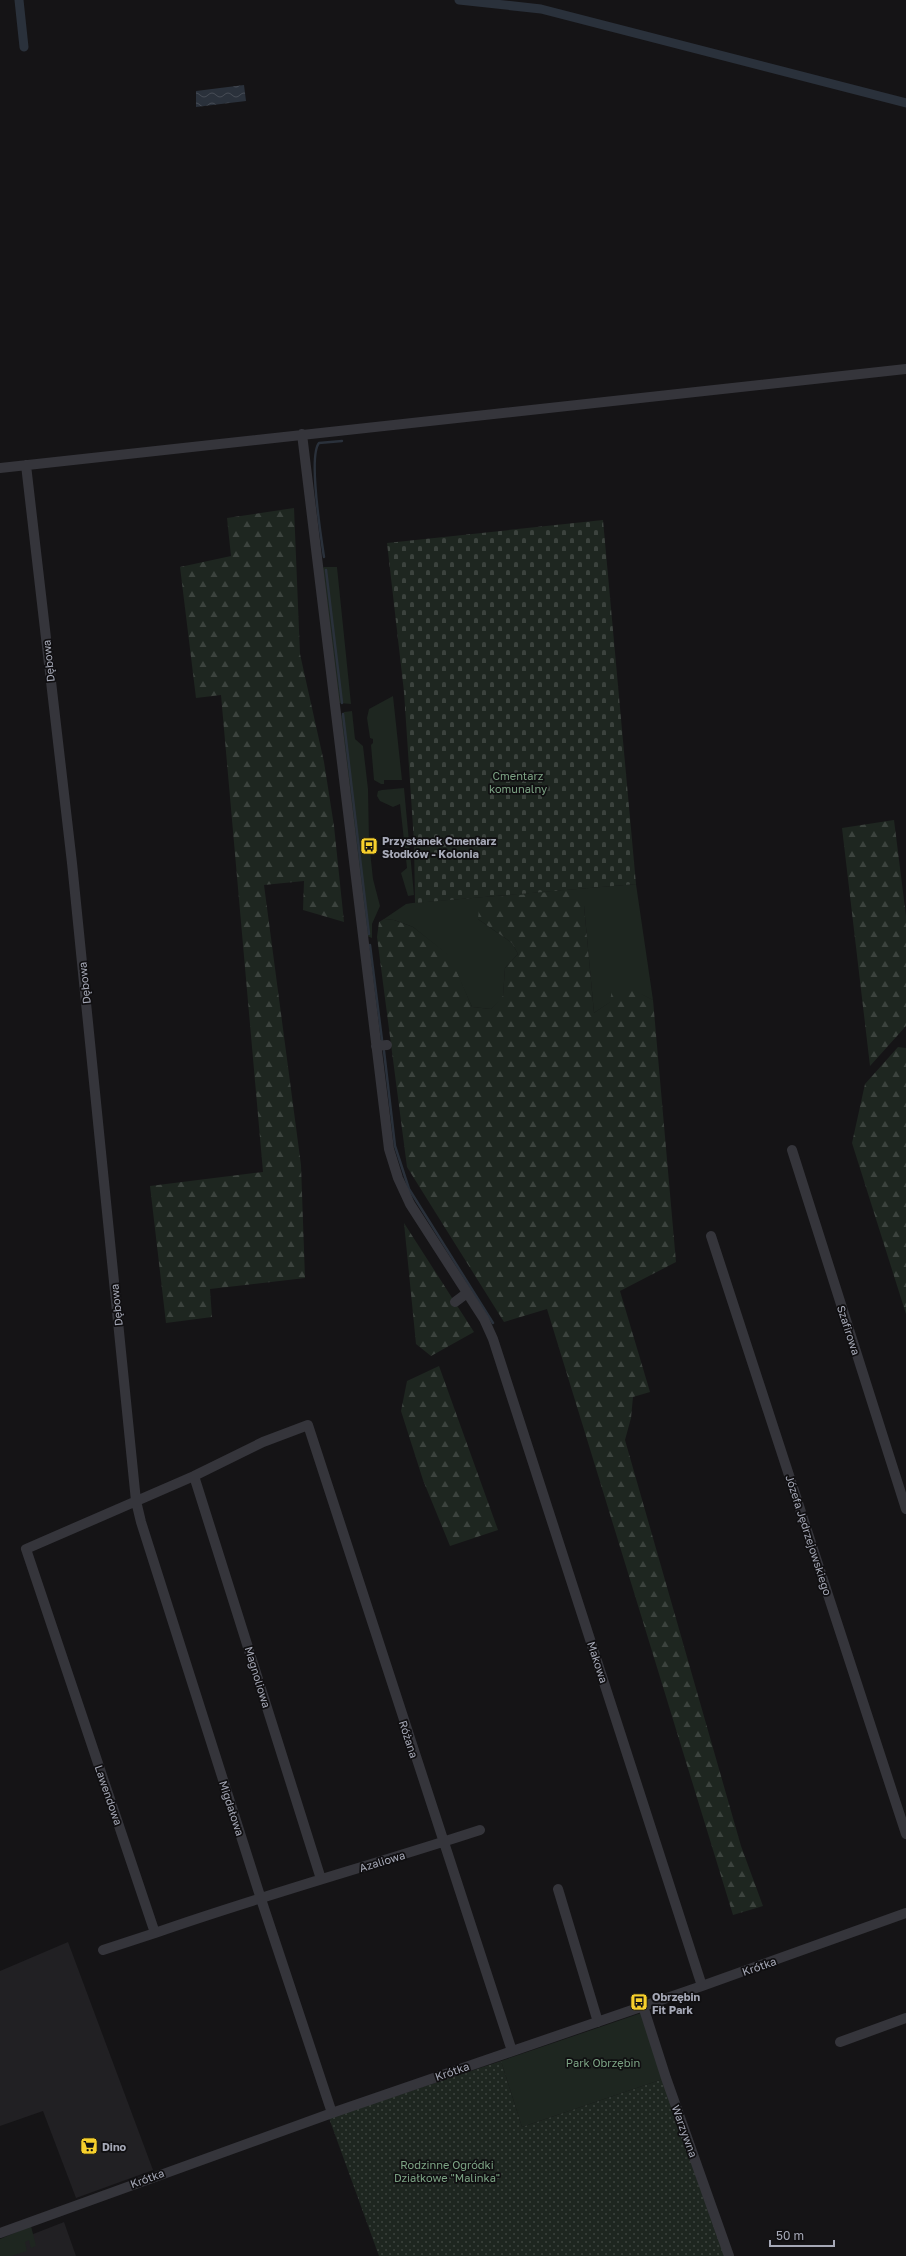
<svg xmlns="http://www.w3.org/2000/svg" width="906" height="2256" viewBox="0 0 906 2256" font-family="'Golos Text',sans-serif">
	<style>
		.built { fill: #212023 }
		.green { fill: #1e2620 }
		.forest { fill: url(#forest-firs) }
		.cemetery { fill: url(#cemetery-stones) }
		.garden { fill: url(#garden-dots) }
		.water { fill: url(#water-waves) }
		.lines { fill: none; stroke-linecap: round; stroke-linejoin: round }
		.stream { stroke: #2a313b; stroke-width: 2.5 }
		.canal { stroke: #2a313b; stroke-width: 9 }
		.minor { stroke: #35353b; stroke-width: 10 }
		.labels { text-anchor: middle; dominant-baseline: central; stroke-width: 3.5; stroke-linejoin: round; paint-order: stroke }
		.street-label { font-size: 11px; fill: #a6a9b7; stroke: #100f11 }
		.park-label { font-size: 11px; fill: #7ca384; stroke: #100f11 }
		.poi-label { font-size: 11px; font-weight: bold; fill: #a6a9b7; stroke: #100f11; text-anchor: start }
	</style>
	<defs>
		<pattern id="forest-firs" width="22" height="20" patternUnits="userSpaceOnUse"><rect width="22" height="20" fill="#1e2620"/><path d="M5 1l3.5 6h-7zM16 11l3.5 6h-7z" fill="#3c433e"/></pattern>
		<pattern id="cemetery-stones" width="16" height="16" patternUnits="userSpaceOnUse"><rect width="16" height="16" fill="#1e2620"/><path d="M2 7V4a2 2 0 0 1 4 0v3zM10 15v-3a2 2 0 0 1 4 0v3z" fill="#3c433e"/></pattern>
		<pattern id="garden-dots" width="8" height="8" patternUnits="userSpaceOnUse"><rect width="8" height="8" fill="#1e2620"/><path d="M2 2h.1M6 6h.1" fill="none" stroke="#3c433e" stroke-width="1.8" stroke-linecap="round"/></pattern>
		<pattern id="water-waves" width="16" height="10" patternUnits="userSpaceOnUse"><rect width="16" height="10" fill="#2a313b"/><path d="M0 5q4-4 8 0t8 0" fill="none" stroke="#464c55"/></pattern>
	</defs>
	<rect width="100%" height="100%" fill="#151416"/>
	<path class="built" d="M68,1942l85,228 -77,28 -33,-87 -43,15v-155z
		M64,2222l12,34h-76v-9z"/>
	<path class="green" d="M324,567h13l14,137 -12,-1 -17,-134z
		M393,696l9,84h-18v4h-3l-7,-4 -3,-35 2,-2v-4l-3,-1 -3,-20 2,-9z
		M352,711l3,28 8,7 5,43 1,52 -3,1v8l4,1 3,28 7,27 -8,18v14l-5,-2 -26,-220 3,-4z
		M404,788l10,107 -6,1 -7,-23 6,-5 -7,-64 -7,3 -13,-6 -3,-5 1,-5 4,-1z
		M636,884l17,116 -23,-11 -36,24 -10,-107 -106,13 34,24 6,11 -13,14 -2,29 -12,12 -19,-2 -23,-51 -36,-29 -19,-7 -10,-1 22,-15 6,-1z
		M644,2012l22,66 -144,49 -21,-66z
		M31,2226l5,20 -5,2 -2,-8 -4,2 2,9 -16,5h-11v-17z"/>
	<path class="forest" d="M294,508l6,146 24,108 10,64 10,96 -41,-12 1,-29 -40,4 37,280 4,113 -95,11 2,28 -46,6 -16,-137 113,-14 -42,-477 -25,3 -16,-131 51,-11 -4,-38z
		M894,820l12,96v110l-36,40 -28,-238z
		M568,890l16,16 10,107 16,-11 2,-13 18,-1 23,12 23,262 -56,29 30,101 -17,5 -2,21 -6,22 116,406 22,60 -30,9 -186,-606 -43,13 -97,-155 -30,-230 2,-15 5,-3 10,1 19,7 37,29 22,51 19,2 12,-13 2,-28 13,-14 -6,-11 -34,-24 2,-20z
		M898,1047l8,1v266l-54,-171 13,-59z
		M404,1223l70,109 -43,24 -15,-12z
		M439,1366l59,164 -48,16 -27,-66 -22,-69 6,-30z"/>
	<path class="cemetery" d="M603,520l33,364 -221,19 -1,-61 -10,-150 -17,-149z"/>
	<path class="garden" d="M501,2061l21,66 144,-49 62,178h-349l-50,-138z"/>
	<path class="water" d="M244,85l2,16 -50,6v-16z"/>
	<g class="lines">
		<path class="stream" d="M324,557c-3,-20 -16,-101 -5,-114l23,-2
			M326,570l16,133
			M343,714l26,220
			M370,945l12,95
			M384,1051l11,95 14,43 84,134"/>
		<path class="canal" d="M19,0l5,47
			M459,0l82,9 365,94"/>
		<path class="minor" d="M302,434l87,715 9,29 12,26 74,115 9,20 209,647
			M26,465l46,398 64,638 5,21 120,377 71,214
			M0,468l906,-99
			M376,1046l11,-1
			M792,1150l114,359
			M711,1236l195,598
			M455,1302l12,-9
			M194,1476l127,403
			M480,1830c-107,35 -217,65 -325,103l-129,-384 168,-73 69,-34 45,-17 204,626
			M558,1889l40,133
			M103,1950l52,-17
			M643,2006l23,72 63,178
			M840,2042l66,-24
			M0,2233l332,-120 370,-127 204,-73"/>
	</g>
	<defs>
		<symbol id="bus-square" viewBox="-11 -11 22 22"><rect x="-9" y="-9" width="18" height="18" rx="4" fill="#f7d02c" stroke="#100f11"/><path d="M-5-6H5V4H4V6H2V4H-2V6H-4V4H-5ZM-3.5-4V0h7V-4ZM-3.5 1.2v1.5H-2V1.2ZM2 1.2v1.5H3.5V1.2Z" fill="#111"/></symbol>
		<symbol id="supermarket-square" viewBox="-11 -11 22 22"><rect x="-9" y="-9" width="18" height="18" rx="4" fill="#f7d02c" stroke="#100f11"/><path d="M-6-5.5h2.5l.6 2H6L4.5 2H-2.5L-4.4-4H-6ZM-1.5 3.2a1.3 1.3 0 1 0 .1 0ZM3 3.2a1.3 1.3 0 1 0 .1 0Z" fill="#111"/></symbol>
	</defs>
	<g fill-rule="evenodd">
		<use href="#bus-square" x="359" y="836" width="20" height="20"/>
		<use href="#bus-square" x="629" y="1992" width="20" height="20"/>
		<use href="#supermarket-square" x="79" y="2136" width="20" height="20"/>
	</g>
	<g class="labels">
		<g class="street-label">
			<text transform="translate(48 661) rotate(-96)">Dębowa</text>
			<text transform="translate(84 983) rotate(-96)">Dębowa</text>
			<text transform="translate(116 1305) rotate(-96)">Dębowa</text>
			<text transform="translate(849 1330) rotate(72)">Szafirowa</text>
			<text transform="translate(809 1535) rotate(72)">Józefa Jędrzejowskiego</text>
			<text transform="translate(598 1662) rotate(72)">Makowa</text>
			<text transform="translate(258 1677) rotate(73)">Magnoliowa</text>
			<text transform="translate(409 1739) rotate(72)">Różana</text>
			<text transform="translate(109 1795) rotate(71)">Lawendowa</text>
			<text transform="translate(232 1808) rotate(72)">Migdałowa</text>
			<text transform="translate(382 1861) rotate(-17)">Azaliowa</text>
			<text transform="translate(759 1966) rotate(-19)">Krótka</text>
			<text transform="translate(452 2071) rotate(-19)">Krótka</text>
			<text transform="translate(685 2131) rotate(70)">Warzywna</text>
			<text transform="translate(147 2178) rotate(-20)">Krótka</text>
		</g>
		<g class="park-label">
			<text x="518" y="775">Cmentarz<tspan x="518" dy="13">komunalny</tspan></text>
			<text x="603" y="2062">Park Obrzębin</text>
			<text x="447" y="2164">Rodzinne Ogródki<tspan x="447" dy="13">Działkowe "Malinka"</tspan></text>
		</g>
		<g class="poi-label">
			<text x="382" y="840">Przystanek Cmentarz<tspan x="382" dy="13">Słodków - Kolonia</tspan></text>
			<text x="652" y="1996">Obrzębin<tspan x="652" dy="13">Fit Park</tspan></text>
			<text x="102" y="2146">Dino</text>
		</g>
	</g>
	<path d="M770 2240v6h64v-6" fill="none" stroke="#a6a9b7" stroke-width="2"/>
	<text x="776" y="2240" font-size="12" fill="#a6a9b7" stroke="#100f11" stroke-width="3" paint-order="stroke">50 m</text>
</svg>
